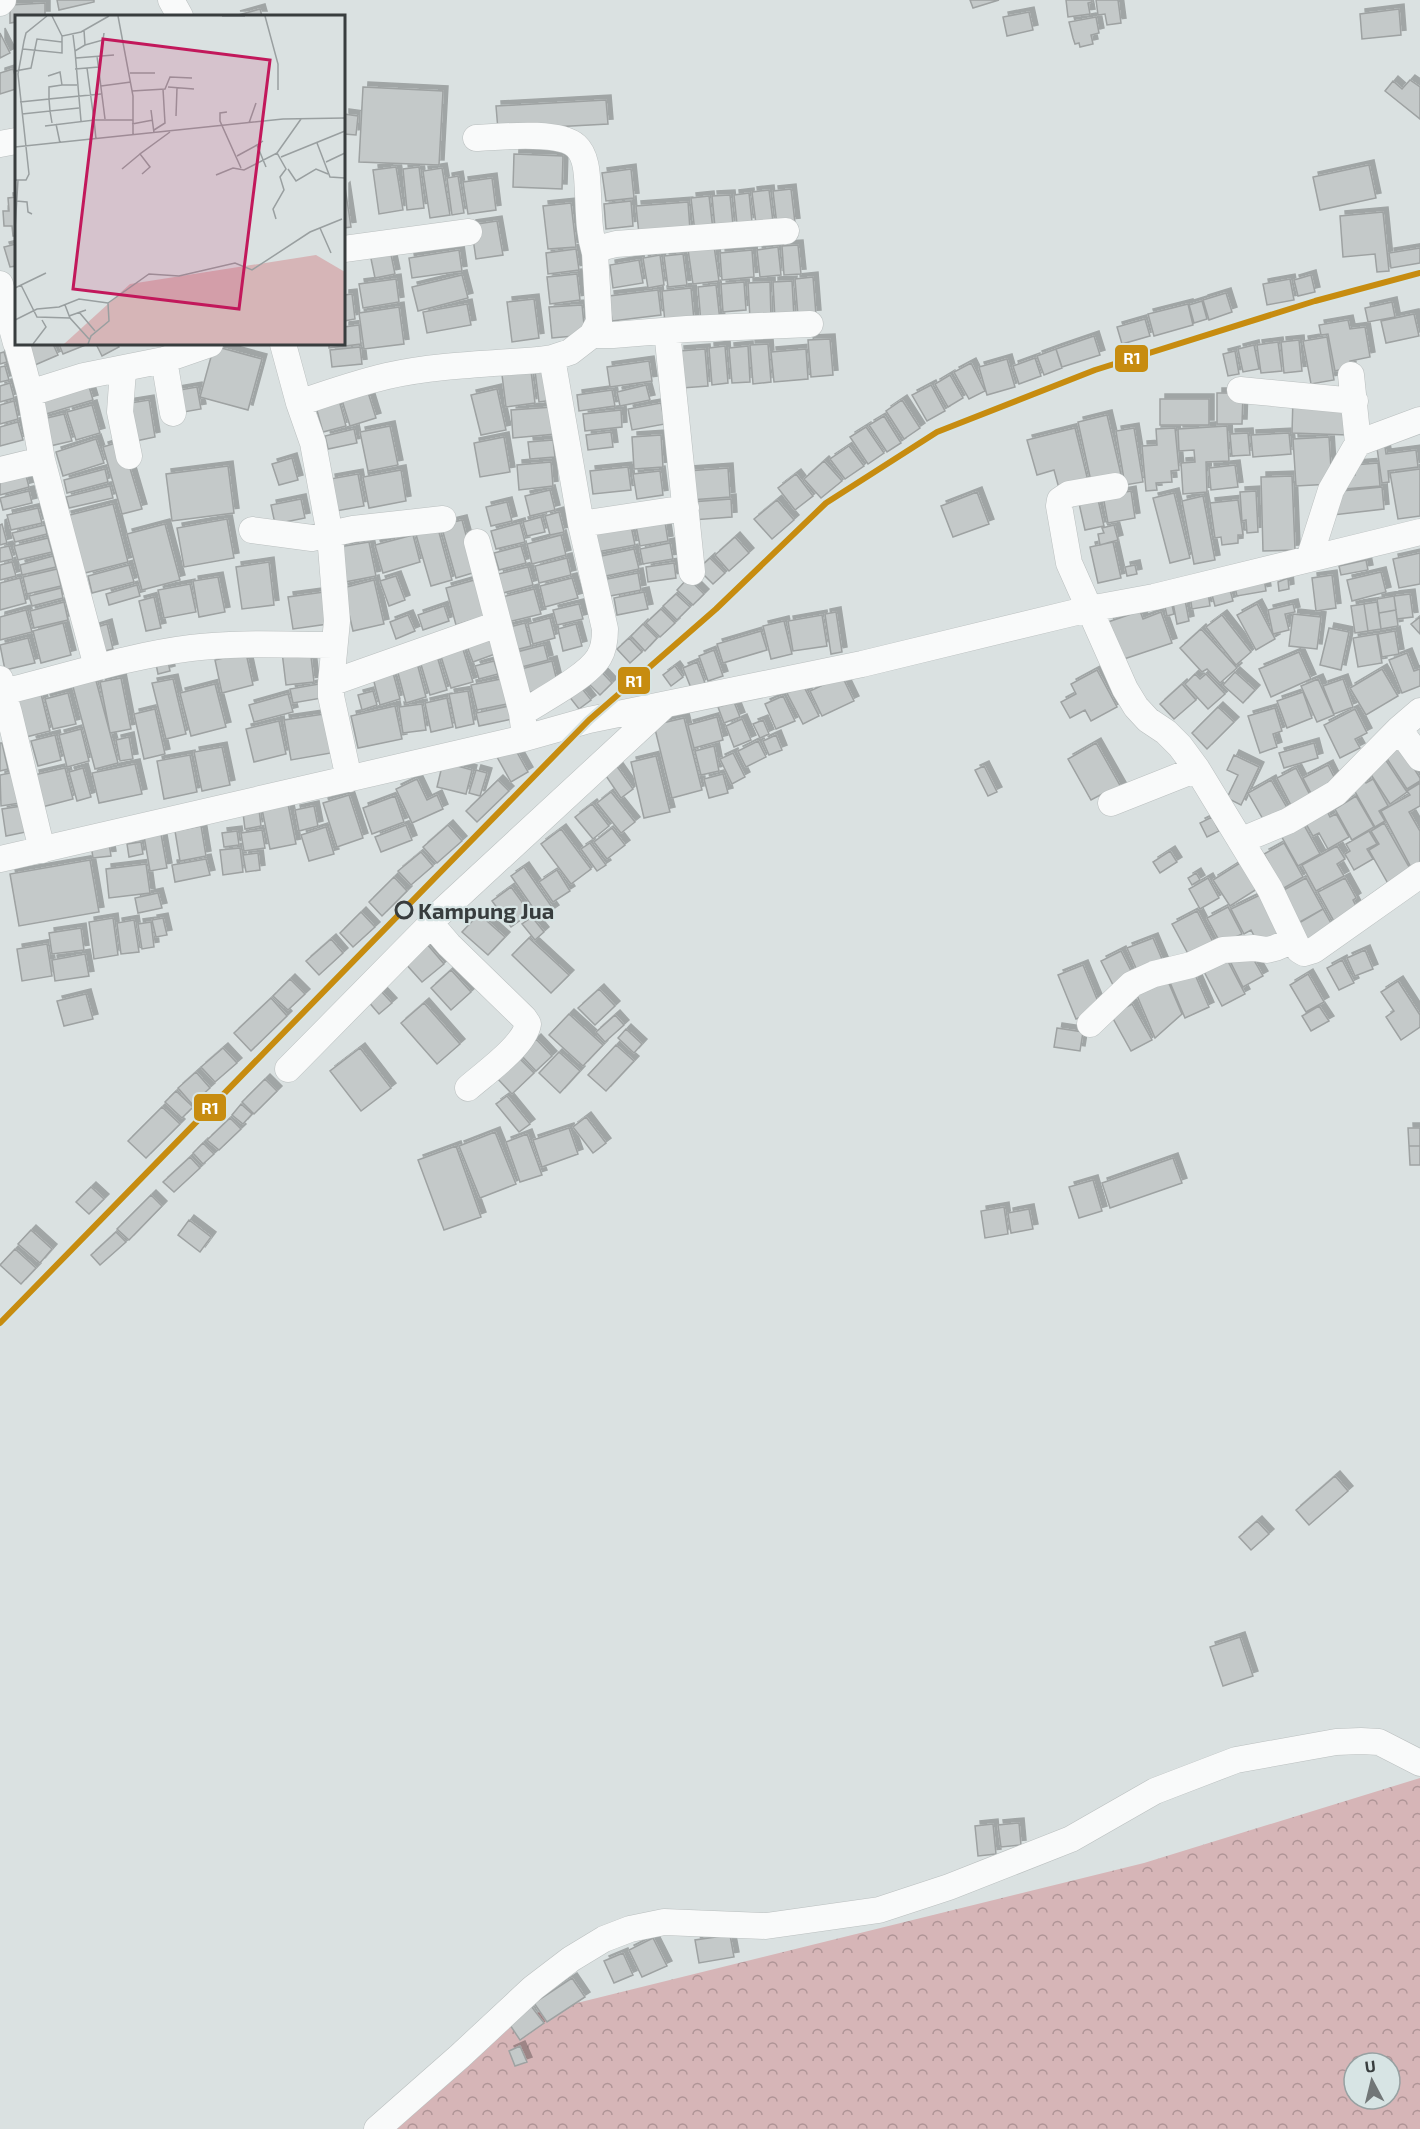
<svg xmlns="http://www.w3.org/2000/svg" width="1420" height="2129" viewBox="0 0 1420 2129" font-family="'Exo 2',sans-serif">
	<style>
		.forest { fill: url(#forest-crowns); fill-rule: evenodd }
		.building { fill: #c4c9c9; stroke: #9ea2a2; stroke-width: 1.5; filter: url(#shadow) }
		.lines { fill: none; stroke-linecap: round; stroke-linejoin: round }
		.minor-casing { stroke: #babfbf; stroke-width: 27 }
		.minor { stroke: #f9fafa; stroke-width: 26 }
		.rail-1-casing { stroke: #d7e4e4; stroke-width: 10 }
		.rail-1 { stroke: #c78c10; stroke-width: 6 }
		.stop-dot { fill: #d7e4e4; stroke: #383d3e; stroke-width: 3 }
		.labels { text-anchor: middle; dominant-baseline: central; stroke-width: 4.5; stroke-linejoin: round; paint-order: stroke }
		.stop-label { font-size: 22px; font-weight: bold; fill: #383d3e; stroke: #d7e4e4; text-anchor: start }
		.inset-road { fill: none; stroke: #999fa0; stroke-width: 1.5 }
		.view { fill: #c2185b; fill-opacity: 0.15; stroke: #c2185b; stroke-width: 3 }
		.inset-edge { fill: none; stroke: #383d3e; stroke-width: 3 }
		.line-badge { stroke: #d7e4e4; stroke-width: 2 }
		.badge-label { font-size: 16px; text-anchor: middle; font-weight: bold; fill: #fff }
	</style>
	<defs>
		<pattern id="forest-crowns" width="20" height="18" patternUnits="userSpaceOnUse" patternTransform="scale(1.5)"><rect width="20" height="18" fill="#d6b5b7"/><path d="M2 6a3 3 0 1 1 6 0M12 15a3 3 0 1 1 6 0" fill="none" stroke="#af9496"/></pattern>
		<filter id="shadow"><feDropShadow dx="5" dy="-5" stdDeviation="0" flood-color="#0004"/></filter>
	</defs>
	<rect width="100%" height="100%" fill="#dae1e1"/>
	<path class="forest" d="M1420,1778v351h-1027l87,-102 664,-164zM1354,2063h36v36h-36z"/>
	<path class="building" d="M57,0h37v2l-35,8z
		M970,0h29l-26,8z
		M1066,0h26v2l-4,1 2,11 -22,3z
		M1096,0h22l3,23 -14,2 -2,-11 -7,1z
		M45,3v13h-29v6l-6,1v-18z
		M260,9l2,7h-27z
		M1399,9l2,26 -39,4 -2,-25z
		M1029,12l4,18 -26,6 -4,-19z
		M1096,17l3,16 -8,2 2,9 -13,3 -1,-4 -4,1 -2,-6 -4,-16z
		M0,33l10,20 -10,5z
		M13,69l3,10v10l-16,5v-21z
		M1410,80l10,7v32l-35,-28 8,-10 9,8z
		M363,87l80,4 -4,74 -80,-3z
		M606,100l2,24 -110,6 -2,-24z
		M344,114l14,2 -2,19 -12,-1z
		M514,154l49,2 -1,33 -49,-2z
		M1369,165l7,33 -56,12 -7,-33z
		M396,167l7,43 -24,4 -6,-44z
		M419,167l5,41 -17,2 -4,-41z
		M442,168l8,47 -20,3 -7,-47z
		M631,169l3,29 -28,3 -4,-28z
		M458,176l6,37 -12,2 -5,-37z
		M492,178l4,32 -28,4 -5,-32z
		M345,187l6,40 -7,1v-40z
		M791,189l4,34 -18,2 -4,-34z
		M769,190l4,32 -17,2 -4,-32z
		M749,193l3,29 -15,2 -3,-29z
		M730,195l3,30 -18,2 -3,-31z
		M709,196l4,34 -18,2 -4,-34z
		M16,197v39h-3l-1,-10h-8l-1,-15h6l-1,-13z
		M631,201l2,25 -27,3 -2,-25z
		M688,202l2,28 -51,4 -3,-28z
		M571,203l5,44 -28,2 -5,-43z
		M1383,212l6,59 -12,1 -2,-18 -32,3 -3,-41z
		M497,221l6,34 -27,4 -5,-34z
		M16,244v22l-6,1 -6,-20z
		M389,245l6,29 -20,4 -6,-29z
		M798,245l3,29 -17,1 -2,-29z
		M714,246l5,35 -26,3 -5,-35z
		M778,247l3,28 -21,2 -3,-27z
		M1420,248v15l-29,5 -2,-15z
		M576,249l3,21 -31,4 -2,-21z
		M459,250l3,21 -50,7 -3,-20z
		M752,250l2,27 -32,3 -2,-27z
		M683,254l4,31 -19,2 -4,-31z
		M660,255l4,30 -16,3 -5,-30z
		M639,260l4,23 -30,5 -3,-23z
		M577,274l3,26 -30,4 -3,-27z
		M462,275l6,23 -50,13 -6,-24z
		M1311,275l4,17 -17,4 -4,-16z
		M813,277l3,38 -18,1 -3,-37z
		M396,279l3,23 -36,6 -4,-24z
		M1290,279l4,21 -27,5 -4,-21z
		M792,281l2,37 -19,2 -2,-38z
		M744,282l2,28 -23,2 -2,-28z
		M770,282l1,36 -21,1 -2,-36z
		M716,285l4,36 -19,2 -3,-36z
		M691,288l3,32 -29,3 -3,-32z
		M658,290l3,25 -49,6 -3,-25z
		M1226,293l6,19 -23,8 -6,-20z
		M352,294l3,25 -11,2v-26z
		M534,299l5,39 -27,4 -5,-40z
		M1202,301l5,18 -13,4 -5,-18z
		M1392,302l3,15 -27,5 -3,-14z
		M467,304l4,21 -44,8 -4,-21z
		M1188,304l5,21 -39,11 -6,-22z
		M582,305l3,30 -33,3 -3,-31z
		M399,307l5,37 -40,5 -5,-36z
		M1414,314l5,22 -33,7 -5,-22z
		M1145,319l5,17 -28,8 -5,-17z
		M1348,320l2,9 15,-2 5,30 -20,4 1,6 -16,4 -7,-37 -7,1 -2,-10z
		M359,325l2,19 -32,4v-4h15v-17z
		M1094,336l6,19 -38,12 -6,-18z
		M1327,337l7,43 -23,4 -8,-43z
		M830,339l3,36 -22,2 -3,-37z
		M1299,340l3,31 -18,2 -3,-31z
		M1278,342l4,29 -21,2 -4,-28z
		M26,344h27l5,11 -23,10z
		M59,344h29l-25,10z
		M96,344h21l2,3 -17,9z
		M768,344l3,38 -18,2 -3,-39z
		M1254,345l5,24 -16,3 -5,-23z
		M214,346l48,13 -14,51 -48,-13z
		M725,346l3,37 -16,2 -3,-37z
		M748,346l2,36 -18,1 -3,-35z
		M360,347l2,17 -30,3 -2,-17z
		M705,349l3,37 -26,2 -3,-37z
		M806,349l2,30 -34,3 -3,-30z
		M1056,349l6,19 -18,7 -7,-19z
		M1235,351l4,23 -11,2 -5,-22z
		M4,352l3,10 -7,2v-11z
		M1035,358l6,18 -22,8 -6,-18z
		M1007,359l8,28 -28,8 -8,-28z
		M649,361l3,20 -42,6 -3,-20z
		M971,363l14,28 -16,8 -15,-27z
		M5,366l4,14 -9,2v-15z
		M550,369l3,31 -14,2 -4,-31z
		M531,371l4,32 -29,4 -4,-32z
		M950,375l13,23 -15,9 -13,-23z
		M87,380l6,20 -47,14 -6,-20z
		M10,383l4,15 -14,4v-16z
		M646,385l4,15 -30,6 -3,-14z
		M931,385l14,26 -18,10 -15,-26z
		M197,387l4,22 -23,4 -4,-22z
		M367,389l9,29 -26,8 -9,-29z
		M497,389l9,41 -25,5 -10,-40z
		M612,390l3,16 -36,5 -2,-16z
		M1217,393h26l-1,31h-25z
		M1293,397l56,11 -1,27 -56,-2z
		M1160,399h49v26h-49z
		M149,400l6,37 -24,5 -7,-38z
		M339,400l7,26 -23,6 -7,-25z
		M902,400l18,28 -16,11 -18,-28z
		M14,401l4,18 -18,5v-19z
		M661,403l4,21 -33,6 -4,-21z
		M92,405l8,28 -24,7 -9,-28z
		M553,407l3,27 -43,4 -2,-28z
		M621,410l1,17 -37,4 -2,-17z
		M64,414l8,27 -22,5 -7,-27z
		M1107,415l15,64 -30,7 -14,-64z
		M884,416l17,27 -14,9 -18,-27z
		M18,422l5,18 -23,6v-19z
		M390,426l8,39 -30,6 -8,-39z
		M1227,426l2,35 -23,1 1,30 -24,2 -2,-31 14,-1 -1,-12 -15,1 -1,-22z
		M866,427l18,26 -16,11 -18,-27z
		M1075,428l14,57 -29,7 -6,-22 -17,5 -10,-35z
		M1134,428l9,54 -18,3 -9,-54z
		M1175,428l4,42 -8,1 1,11 -16,1 1,7 -11,1 -4,-45 15,-1 -1,-16z
		M354,429l3,14 -29,6 -3,-13z
		M611,432l2,15 -25,3 -2,-15z
		M1248,433l2,22 -18,1 -2,-22z
		M1289,433l2,21 -38,3 -2,-22z
		M661,435l2,32 -29,2 -2,-32z
		M504,437l6,35 -30,5 -6,-34z
		M1329,437l3,47 -36,2 -3,-47z
		M96,439l8,24 -41,13 -7,-24z
		M553,440l2,17 -25,2 -2,-17z
		M122,441l20,68 -20,5 -19,-67z
		M849,446l15,20 -19,13 -15,-20z
		M1385,447l1,7 30,-4 2,17 -30,4 1,11 -7,1 -5,-35z
		M292,458l6,22 -19,5 -7,-21z
		M824,461l18,20 -21,17 -17,-19z
		M551,462l2,24 -34,4 -2,-25z
		M1378,463l2,23 -36,3 -2,-13 13,-1 -2,-10z
		M1235,465l3,22 -27,3 -2,-22z
		M228,466l6,47 -62,8 -6,-47z
		M628,467l3,23 -38,4 -3,-23z
		M24,468l5,19 -29,8v-21z
		M728,468l2,29 -40,3 -3,-29z
		M105,469l3,13 -41,11 -3,-13z
		M1420,469v47l-22,3 -8,-46z
		M401,470l5,31 -37,7 -6,-31z
		M660,471l3,24 -26,4 -4,-25z
		M358,474l6,32 -28,5 -6,-32z
		M796,474l17,22 -18,14 -17,-22z
		M1292,476l3,74 -32,1 -2,-74z
		M110,486l3,12 -44,10 -3,-11z
		M1382,487l2,22 -51,6 -2,-23z
		M550,490l5,20 -25,6 -5,-20z
		M29,491l3,12 -29,7 -3,-12z
		M1131,491l4,27 -27,5 -5,-27z
		M1256,491l2,41 -11,1 -1,-13 -4,1 -2,-29z
		M977,492l12,32 -36,13 -12,-31z
		M1174,493l16,65 -20,5 -17,-65z
		M1097,495l7,31 -19,4 -7,-31z
		M1203,496l12,64 -21,4 -12,-63z
		M301,499l4,19 -30,6 -4,-19z
		M731,499l1,18 -40,3 -1,-18z
		M777,500l17,20 -22,19 -18,-20z
		M1238,500l5,35h-5v8l-16,2 -1,-8 -6,1 -5,-35z
		M507,502l5,19 -21,5 -5,-19z
		M113,504l15,58 -47,12 -15,-58z
		M38,508l4,15 -31,7 -4,-15z
		M559,512l5,20 -14,3 -5,-19z
		M664,516l4,25 -28,5 -5,-25z
		M541,517l4,15 -18,4 -4,-14z
		M227,519l7,39 -50,9 -7,-39z
		M462,520l14,52 -20,6 -15,-53z
		M630,521l5,24 -38,7 -5,-24z
		M520,523l5,19 -29,7 -5,-18z
		M2,524l5,19 -7,2v-20z
		M165,524l15,56 -38,10 -15,-56z
		M45,525l2,9 -32,8 -3,-9z
		M437,525l15,55 -21,6 -16,-55z
		M1114,525l4,15 -18,5 -2,-11 6,-1 -2,-5z
		M413,535l7,27 -37,11 -8,-28z
		M561,535l5,20 -34,9 -5,-20z
		M735,537l14,16 -20,18 -14,-16z
		M48,538l4,14 -34,8 -4,-14z
		M369,542l7,34 -31,6 -6,-35z
		M1113,542l8,36 -23,5 -8,-36z
		M670,543l3,16 -30,5 -3,-15z
		M9,546l4,13 -13,3v-14z
		M521,546l5,17 -27,7 -5,-17z
		M634,549l5,20 -38,8 -4,-20z
		M1420,553v31l-21,4 -6,-29z
		M53,556l3,11 -34,8 -2,-10z
		M567,558l4,17 -32,8 -4,-17z
		M710,558l15,15 -12,11 -15,-15z
		M1366,560l2,10 -27,5 -2,-9z
		M12,562l4,14 -16,4v-15z
		M269,562l5,43 -32,4 -6,-42z
		M674,563l2,15 -28,4 -2,-15z
		M129,565l5,17 -42,11 -4,-17z
		M1135,565l2,9 -10,2 -2,-9z
		M528,567l5,18 -30,8 -5,-19z
		M57,569l4,17 -34,8 -4,-17z
		M1381,572l5,20 -34,9 -5,-21z
		M638,573l3,17 -36,7 -3,-17z
		M1332,575l4,33 -20,3 -4,-33z
		M396,576l9,24 -16,6 -9,-25z
		M218,577l7,35 -26,5 -6,-36z
		M20,578l6,25 -26,7v-27z
		M572,578l6,20 -33,9 -5,-21z
		M688,578l16,16 -11,11 -16,-15z
		M1264,578l2,13 -29,5 -3,-13z
		M1288,578l1,11 -10,2 -1,-9z
		M478,579l11,36 -33,10 -10,-37z
		M374,580l10,44 -31,7 -10,-43z
		M190,584l6,28 -32,6 -6,-28z
		M137,585l3,11 -31,9 -3,-11z
		M1229,586l4,15 -18,5 -4,-15z
		M61,588l2,10 -31,8 -3,-10z
		M534,589l7,25 -33,8 -6,-25z
		M324,592l4,32 -35,5 -5,-32z
		M644,592l4,17 -31,6 -3,-17z
		M1208,592l2,14 -18,3 -2,-14z
		M676,594l14,13 -13,13 -14,-14z
		M1410,594l3,23 -16,2 -3,-23z
		M1394,596l2,14 -17,3 -2,-14z
		M154,597l7,31 -15,3 -7,-30z
		M1185,600l4,21 -12,3 -4,-21z
		M1171,601l3,13 -7,2 -3,-14z
		M64,602l4,18 -34,8 -4,-17z
		M1377,602l4,27 -13,2 -4,-27z
		M579,604l4,15 -26,6 -4,-15z
		M1257,604l18,35 -19,11 -19,-35z
		M1293,604l2,8 -10,2 4,16 -16,4 -5,-24z
		M1364,604l4,27 -13,2 -4,-27z
		M444,606l5,15 -26,9 -5,-15z
		M661,609l14,14 -15,14 -14,-14z
		M26,610l6,22 -32,8v-23z
		M1396,610l2,16 -17,3 -2,-16z
		M1140,611l3,8 18,-7 11,31 -51,17 -13,-38z
		M836,612l6,40 -11,2 -6,-40z
		M1293,614l28,3 -4,32 -28,-3z
		M408,615l7,16 -19,8 -6,-17z
		M822,615l5,31 -34,5 -5,-30z
		M1222,615l29,37 -15,13 -30,-38z
		M1420,617v17l-9,-10z
		M550,618l5,20 -22,6 -5,-20z
		M784,621l8,33 -21,5 -8,-33z
		M63,623l8,32 -30,8 -8,-32z
		M525,623l6,23 -20,5 -5,-23z
		M107,624l6,25 -16,4 -6,-24z
		M576,624l6,22 -19,5 -5,-22z
		M643,624l14,14 -12,13 -14,-15z
		M1329,628l20,4 -8,38 -21,-5z
		M1201,629l36,39 -17,15 -13,-14 -5,3 -22,-24z
		M761,631l6,19 -44,13 -6,-19z
		M1395,631l4,23 -17,3 -4,-23z
		M487,633l8,21 -22,8 -8,-21z
		M1377,634l5,29 -24,4 -5,-29z
		M28,638l7,25 -30,7 -5,-25z
		M629,638l13,14 -12,11 -13,-14z
		M461,643l12,39 -22,6 -12,-38z
		M544,645l4,15 -30,8 -5,-15z
		M310,648l4,34 -28,3 -4,-33z
		M714,650l9,26 -15,5 -9,-25z
		M1299,652l12,27 -40,18 -12,-28z
		M246,653l7,32 -31,8 -7,-33z
		M1407,653l7,18 6,-2v17l-18,7 -13,-33z
		M167,656l3,15 -12,3 -3,-15z
		M437,656l10,34 -17,5 -10,-34z
		M494,661l4,13 -19,5 -4,-13z
		M552,661l6,24 -31,8 -6,-24z
		M697,662l8,21 -14,5 -8,-20z
		M417,663l9,34 -20,6 -9,-34z
		M596,666l16,17 -12,12 -17,-17z
		M675,666l8,11 -12,9 -8,-11z
		M392,669l8,30 -20,6 -8,-31z
		M1382,669l16,27 -32,19 -16,-27z
		M1097,670l20,37 -26,14 -6,-11 -15,8 -9,-16 15,-8 -5,-10z
		M1235,672l20,18 -12,13 -20,-18z
		M1195,674l5,5 6,-5 19,20 -17,15 -23,-25z
		M842,676l12,25 -32,15 -12,-25z
		M95,677l23,86 -23,6 -23,-86z
		M121,678l10,51 -21,4 -10,-51z
		M173,679l13,55 -20,5 -14,-56z
		M501,679l6,25 -30,6 -6,-25z
		M1318,679l16,36 -17,7 -16,-36z
		M1343,679l10,28 -19,7 -11,-28z
		M215,684l11,43 -35,9 -11,-43z
		M319,684l3,14 -29,5 -3,-14z
		M1182,684l14,16 -22,19 -14,-15z
		M803,685l16,31 -16,8 -16,-31z
		M580,686l11,14 -12,9 -11,-14z
		M373,691l4,14 -15,5 -4,-15z
		M468,691l6,33 -18,4 -7,-34z
		M1303,692l9,26 -25,10 -10,-27z
		M68,693l8,31 -23,5 -8,-30z
		M41,694l9,37 -28,7 -8,-38z
		M288,694l5,18 -39,10 -5,-17z
		M783,696l12,25 -19,8 -11,-25z
		M447,698l6,29 -22,5 -6,-29z
		M734,702l6,15 -16,6 -6,-16z
		M422,704l4,26 -23,3 -4,-26z
		M395,706l7,33 -44,9 -7,-32z
		M509,706l3,13 -33,7 -3,-13z
		M1218,707l16,15 -27,27 -15,-16z
		M1275,708l7,23 -9,3 4,13 -17,6 -12,-37z
		M155,709l10,45 -21,5 -10,-45z
		M1355,709l12,24 -12,6 5,9 -20,10 -16,-33z
		M324,714l7,39 -40,7 -7,-40z
		M717,717l6,23 -29,8 -6,-23z
		M684,718l18,72 -30,8 -18,-73z
		M742,719l9,21 -17,7 -8,-21z
		M763,720l6,14 -9,4 -7,-14z
		M279,721l7,33 -32,8 -8,-33z
		M81,729l8,32 -22,6 -8,-32z
		M55,735l6,25 -23,6 -7,-25z
		M776,735l6,15 -13,5 -6,-14z
		M129,737l4,22 -13,2 -4,-21z
		M758,741l8,16 -20,10 -8,-16z
		M1403,742l10,25 7,11v3l-13,8 -23,-35z
		M0,743h2l6,26 -8,2z
		M1096,743l26,46 -18,10 -2,-5 -11,6 -23,-41z
		M1314,743l4,15 -34,10 -5,-15z
		M714,746l5,25 -18,4 -6,-24z
		M222,747l8,38 -28,6 -8,-39z
		M514,747l14,25 -17,10 -14,-25z
		M733,753l12,24 -13,7 -12,-25z
		M190,755l7,37 -33,7 -7,-38z
		M1234,755l25,12 -18,38 -14,-7 11,-23 -11,-5z
		M656,756l14,56 -26,6 -13,-56z
		M1383,756l24,36 -17,12 -22,-34z
		M443,762l29,8 -6,24 -29,-7z
		M135,764l7,30 -43,9 -7,-30z
		M616,765l17,24 -12,9 -17,-25z
		M1328,765l8,16 -22,18 -11,-21z
		M984,766l13,26 -9,4 -13,-26z
		M65,768l8,31 -31,8 -8,-32z
		M83,768l8,29 -14,4 -8,-29z
		M1296,768l17,33 -19,10 -17,-33z
		M476,770l11,3 -7,23 -11,-3z
		M15,772l5,31 -19,3 -1,-31z
		M723,774l5,19 -19,5 -5,-19z
		M417,779l10,21 10,-5 6,14 -31,14 -16,-34z
		M1373,779l15,27 -9,5 6,10 -10,6 -22,-39 12,-7 1,2z
		M498,780l11,11 -32,31 -11,-11z
		M1271,780l19,33 -23,13 -19,-33z
		M1420,783v23l-11,6 11,19v36l-7,4 -32,-60 29,-16 -3,-4z
		M611,792l24,30 -14,11 -24,-30z
		M349,795l14,43 -26,9 -14,-44z
		M395,796l9,26 -32,12 -9,-26z
		M1356,796l18,31 -22,13 -17,-31z
		M288,804l8,40 -26,5 -8,-40z
		M592,804l17,22 -16,13 -18,-22z
		M22,806l4,26 -20,4 -4,-27z
		M314,806l4,20 -19,5 -4,-21z
		M1325,807l5,10 6,-3 13,23 -21,12 -9,-16 -6,3 -8,-14z
		M259,810l2,16 -16,3 -2,-16z
		M1212,817l7,14 -12,6 -7,-14z
		M1301,820l19,34 -22,12 -19,-34z
		M1384,823l29,51 -23,13 -21,-37 10,-6 -8,-13z
		M406,825l6,15 -31,12 -6,-15z
		M448,825l14,16 -25,22 -14,-16z
		M201,826l5,30 -26,5 -5,-30z
		M326,827l8,27 -25,7 -8,-26z
		M612,828l13,17 -18,14 -13,-17z
		M561,829l30,40 -20,15 -30,-40z
		M262,830l3,18 -21,3 -3,-18z
		M237,831l2,14 -15,2 -2,-14z
		M1369,831l8,13 -10,5 6,10 -19,11 -9,-16 5,-3 -4,-7z
		M161,834l6,34 -17,3 -6,-35z
		M141,842l2,12 -14,3 -2,-13z
		M109,843l2,13 -18,2 -2,-13z
		M590,843l16,22 -9,6 -16,-22z
		M1284,843l19,34 -26,15 -14,-25 6,-4 -5,-9z
		M1337,846l8,13 -8,5 7,12 -28,15 -14,-26z
		M240,848l3,24 -20,3 -3,-25z
		M1170,851l7,11 -17,11 -7,-11z
		M421,852l12,14 -22,19 -13,-14z
		M258,853l2,17 -14,2 -3,-17z
		M1248,858l17,26 -35,22 -17,-26z
		M206,859l4,16 -35,7 -3,-17z
		M90,860l9,52 -80,14 -9,-52z
		M146,864l4,29 -41,5 -3,-29z
		M524,867l30,43 -13,9 -30,-43z
		M557,870l13,21 -17,11 -14,-20z
		M1196,873l4,7 -8,5 -4,-7z
		M394,877l13,14 -25,25 -13,-14z
		M1208,878l11,20 -19,11 -11,-20z
		M1306,878l17,31 -25,14 -18,-31z
		M1345,878l11,20 -3,2 5,10 -23,13 -17,-31z
		M511,887l19,26 -19,14 -19,-26z
		M158,893l4,15 -24,5 -3,-15z
		M1262,894l21,44 -22,11 -10,-19 -7,4 -13,-25z
		M1228,907l14,27 -21,10 -14,-26z
		M1323,909l13,23 -31,17 -13,-22z
		M1197,911l19,37 -24,13 -20,-37z
		M361,912l14,15 -22,20 -13,-14z
		M479,914l26,23 -17,18 -26,-23z
		M532,917l12,15 -9,8 -13,-16z
		M113,918l5,37 -24,4 -5,-37z
		M163,918l4,17 -11,2 -4,-17z
		M134,920l5,32 -18,2 -4,-31z
		M151,922l3,25 -12,2 -4,-25z
		M81,928l3,22 -32,4 -3,-21z
		M529,938l40,37 -18,18 -39,-38z
		M1153,938l12,28 -25,11 -13,-29z
		M331,939l12,14 -24,22 -13,-14z
		M426,943l18,21 -22,18 -18,-20z
		M47,944l5,32 -30,5 -5,-32z
		M1257,949l5,9 -7,4 8,14 -20,11 -12,-24z
		M1365,950l8,19 -18,7 -8,-18z
		M1121,951l12,24 -20,10 -12,-24z
		M1223,952l22,42 -23,12 -22,-42z
		M85,954l4,22 -34,5 -3,-21z
		M1342,960l12,23 -15,7 -12,-22z
		M1083,965l18,44 -25,10 -18,-44z
		M451,970l20,22 -20,18 -20,-22z
		M1193,970l16,37 -24,11 -16,-38z
		M1164,972l18,42 -27,24 -22,-52z
		M1308,974l16,28 -18,10 -16,-27z
		M290,979l15,15 -17,16 -15,-14z
		M1398,981l22,34v12l-19,13 -15,-23 8,-6 -13,-19z
		M599,989l16,17 -20,19 -17,-17z
		M380,990l12,13 -13,11 -12,-14z
		M86,994l7,25 -29,7 -7,-25z
		M271,998l16,18 -36,35 -17,-18z
		M424,1003l36,41 -23,20 -36,-41z
		M1132,1004l20,36 -21,11 -20,-36z
		M1319,1006l10,15 -18,10 -9,-15z
		M569,1014l34,31 -20,21 -34,-31z
		M615,1015l9,10 -19,17 -9,-10z
		M1057,1028l26,4 -3,19 -26,-4z
		M626,1029l16,15 -8,9 -16,-15z
		M536,1039l16,17 -16,15 -16,-17z
		M616,1045l18,16 -28,30 -18,-16z
		M223,1048l14,15 -22,19 -14,-15z
		M360,1048l31,40 -30,23 -31,-40z
		M559,1052l21,19 -20,22 -21,-20z
		M518,1057l16,16 -22,21 -16,-17z
		M196,1072l14,16 -18,16 -14,-16z
		M265,1079l12,12 -23,23 -12,-12z
		M176,1091l17,16 -11,11 -17,-16z
		M507,1096l23,28 -11,8 -23,-28z
		M241,1104l11,10 -9,10 -11,-9z
		M162,1107l18,17 -34,34 -18,-17z
		M586,1117l20,26 -13,10 -20,-26z
		M230,1118l11,11 -22,21 -12,-10z
		M569,1128l9,26 -36,13 -9,-27z
		M1408,1128h12v18h-11z
		M495,1132l21,52 -36,14 -21,-52z
		M527,1134l15,41 -22,7 -14,-40z
		M203,1143l11,11 -11,10 -10,-11z
		M456,1146l25,71 -37,13 -26,-70z
		M1409,1146h11v19h-10z
		M190,1157l10,11 -26,24 -11,-10z
		M1173,1158l9,25 -72,25 -8,-25z
		M1093,1180l9,31 -23,7 -10,-31z
		M91,1187l13,12 -15,15 -13,-12z
		M151,1195l11,11 -33,34 -12,-11z
		M1004,1207l4,27 -23,4 -4,-27z
		M1029,1209l4,20 -22,4 -3,-20z
		M189,1220l22,17 -11,15 -22,-17z
		M31,1230l21,19 -12,14 -22,-19z
		M116,1232l10,10 -26,23 -9,-10z
		M15,1249l21,19 -15,16 -21,-19z
		M1335,1476l13,15 -39,34 -13,-15z
		M1257,1521l12,13 -18,16 -12,-13z
		M1240,1637l13,39 -30,10 -13,-39z
		M1019,1823l2,22 -20,2 -3,-22z
		M993,1824l3,30 -18,2 -3,-30z
		M730,1935l4,22 -35,6 -4,-23z
		M653,1938l14,28 -25,11 -13,-27z
		M623,1953l10,22 -19,8 -10,-22z
		M572,1978l13,19 -38,25 -13,-19z
		M531,2006l13,17 -24,17 -12,-18z
		M520,2046l7,16 -12,4 -6,-15z"/>
	<g class="lines">
		<defs>
			<path id="minor" d="M171,0l9,16
				M0,3l3,-3
				M476,138c23,-1 82,-8 100,8 12,11 11,33 12,48 1,21 1,40 7,59
				M0,144l16,-3
				M344,249l125,-17
				M0,284l16,59
				M667,331l25,241
				M592,335h21l74,-6 123,-5
				M17,344l13,49 12,67 55,207
				M283,344l16,59 14,40 17,92 7,86 -6,62v13l18,83
				M164,360l9,53
				M123,370l-3,42 9,44
				M1240,390l115,11
				M30,393l54,-17 80,-16 46,-16
				M299,403c29,-10 58,-20 88,-27 49,-11 101,-12 151,-16l14,-2 18,-6 22,-17 7,-13 -4,-69 9,-6 12,-3 170,-13
				M1358,443l62,-23
				M0,470l42,-10
				M1115,486l-46,8 -9,6 -1,6 10,57 56,126 11,18 12,13 18,12 14,14 17,23 73,120 29,61 5,3 10,-3 106,-75
				M581,524l105,-16
				M252,530l60,8 41,-9 90,-10
				M477,542l45,171 2,16
				M1309,559l22,-69 27,-47 -7,-68
				M0,679l3,13c63,-15 124,-36 188,-44 47,-6 95,-3 143,-3
				M331,683l167,-59
				M0,693l3,-1 6,21 33,137
				M1420,711l-21,18 21,29
				M522,713c20,-13 66,-37 77,-56 5,-8 6,-19 6,-28l-24,-105 -29,-166
				M1111,803l86,-34
				M1242,840l46,-19 48,-28 63,-64
				M0,859l525,-121 64,-18 273,-56 227,-55 65,-12 266,-65
				M1090,1024l42,-40 22,-10 37,-9 32,-15 31,-2 13,2 8,-2 19,-8
				M288,1069l143,-145
				M468,1088c17,-15 56,-42 60,-64l-4,-6 -75,-73 -18,-21 7,-9 227,-210
				M377,2129l83,-73 73,-68 38,-29 33,-20 26,-10 34,-7 102,4 113,-16 70,-23 122,-48 84,-48 81,-31 100,-18 25,-1 18,1 41,21"/>
		</defs>
		<use href="#minor" class="minor-casing"/>
		<use href="#minor" class="minor"/>
		<defs>
			<path id="rail-1" d="M0,1323l589,-603 127,-111 110,-106 111,-71 158,-62 220,-69 105,-28"/>
		</defs>
		<use href="#rail-1" class="rail-1-casing"/>
		<use href="#rail-1" class="rail-1"/>
	</g>
	<circle class="stop-dot" cx="404" cy="910" r="8"/>
	<g class="labels">
		<g class="stop-label">
			<text x="418" y="910">Kampung Jua</text>
		</g>
	</g>
	<g transform="translate(15 15)">
		<rect width="330" height="330" fill="#dae1e1"/>
		<path d="M301,240l29,17v72h-281l66,-60z" fill="#d6b5b7"/>
		<path class="inset-road" d="M37,1l10,20M103,1l15,80v40M207,1h23M250,1l13,48v26M69,15l1,15 18,-5 1,-7M58,20l2,16 10,-6M8,34l39,4v-17l19,-4 28,-16M60,36l6,70M82,41l8,63M61,43l38,-3M72,53l7,52h39M60,54l24,-2M0,56l16,-3 6,-29 25,3M115,58h25M33,61l12,-4 2,13h15M86,71l30,-4M153,72l26,2M117,76l33,-2 5,-12 22,1M5,87l29,-3v-12l13,-2M64,93l-29,3 -1,-12 52,-5M136,95l3,23M212,97l-7,1v8l21,47M7,99l28,-3 2,12M161,101l1,-28M234,108l7,-20M41,109l4,19M117,109l21,-4M30,111l49,-6 2,19M139,115l11,-7 -2,-34M248,126l-6,4 9,22M302,128l13,34 15,1M0,132l268,-28 62,-1M262,138l24,-34M222,141l20,-11M266,142l64,-26M311,147l19,-9M107,154l18,-15M273,154l8,12 20,-12 12,5M127,159l8,-7 -10,-13 30,-22M201,160l17,-7 11,2 33,-17 9,16 -6,8 4,13 -11,19 3,10M0,165h11l3,-6 -11,-100 6,-33 2,-8 21,-17M1,186l11,1 1,10 4,2M305,213l11,25M0,214l3,-49M6,270l16,32 33,1M0,273l31,-15M93,288l41,-29 30,2 56,-13 17,7 58,-38 32,-13M50,290l5,13 19,21M64,297l16,19M54,301l17,-6M0,305l22,-11 22,-2 20,-8 29,4M18,329l13,-17 -4,-7M73,329l3,-8 18,-15 -1,-18"/>
		<path class="view" d="M88,24l167,21 -31,249 -166,-20z"/>
		<rect width="330" height="330" class="inset-edge"/>
	</g>
	<g class="line-badge">
		<rect x="1114" y="344" width="35" height="29" rx="6" fill="#c78c10"/>
		<rect x="617" y="666" width="34" height="29" rx="6" fill="#c78c10"/>
		<rect x="193" y="1093" width="34" height="29" rx="6" fill="#c78c10"/>
	</g>
	<g class="badge-label">
		<text x="1132" y="364">R1</text>
		<text x="634" y="687">R1</text>
		<text x="210" y="1114">R1</text>
	</g>
	<g transform="translate(1372 2081) rotate(353)"><circle r="28" fill="#d7e4e4" stroke="#97a1a2" stroke-width="1.5"/>
	<path d="M0-4.5L10 22L0 15L-10 22Z" fill="#717677"/>
	<text y="-9" font-size="16" font-weight="bold" text-anchor="middle" fill="#383d3e">U</text>
	</g>
</svg>
